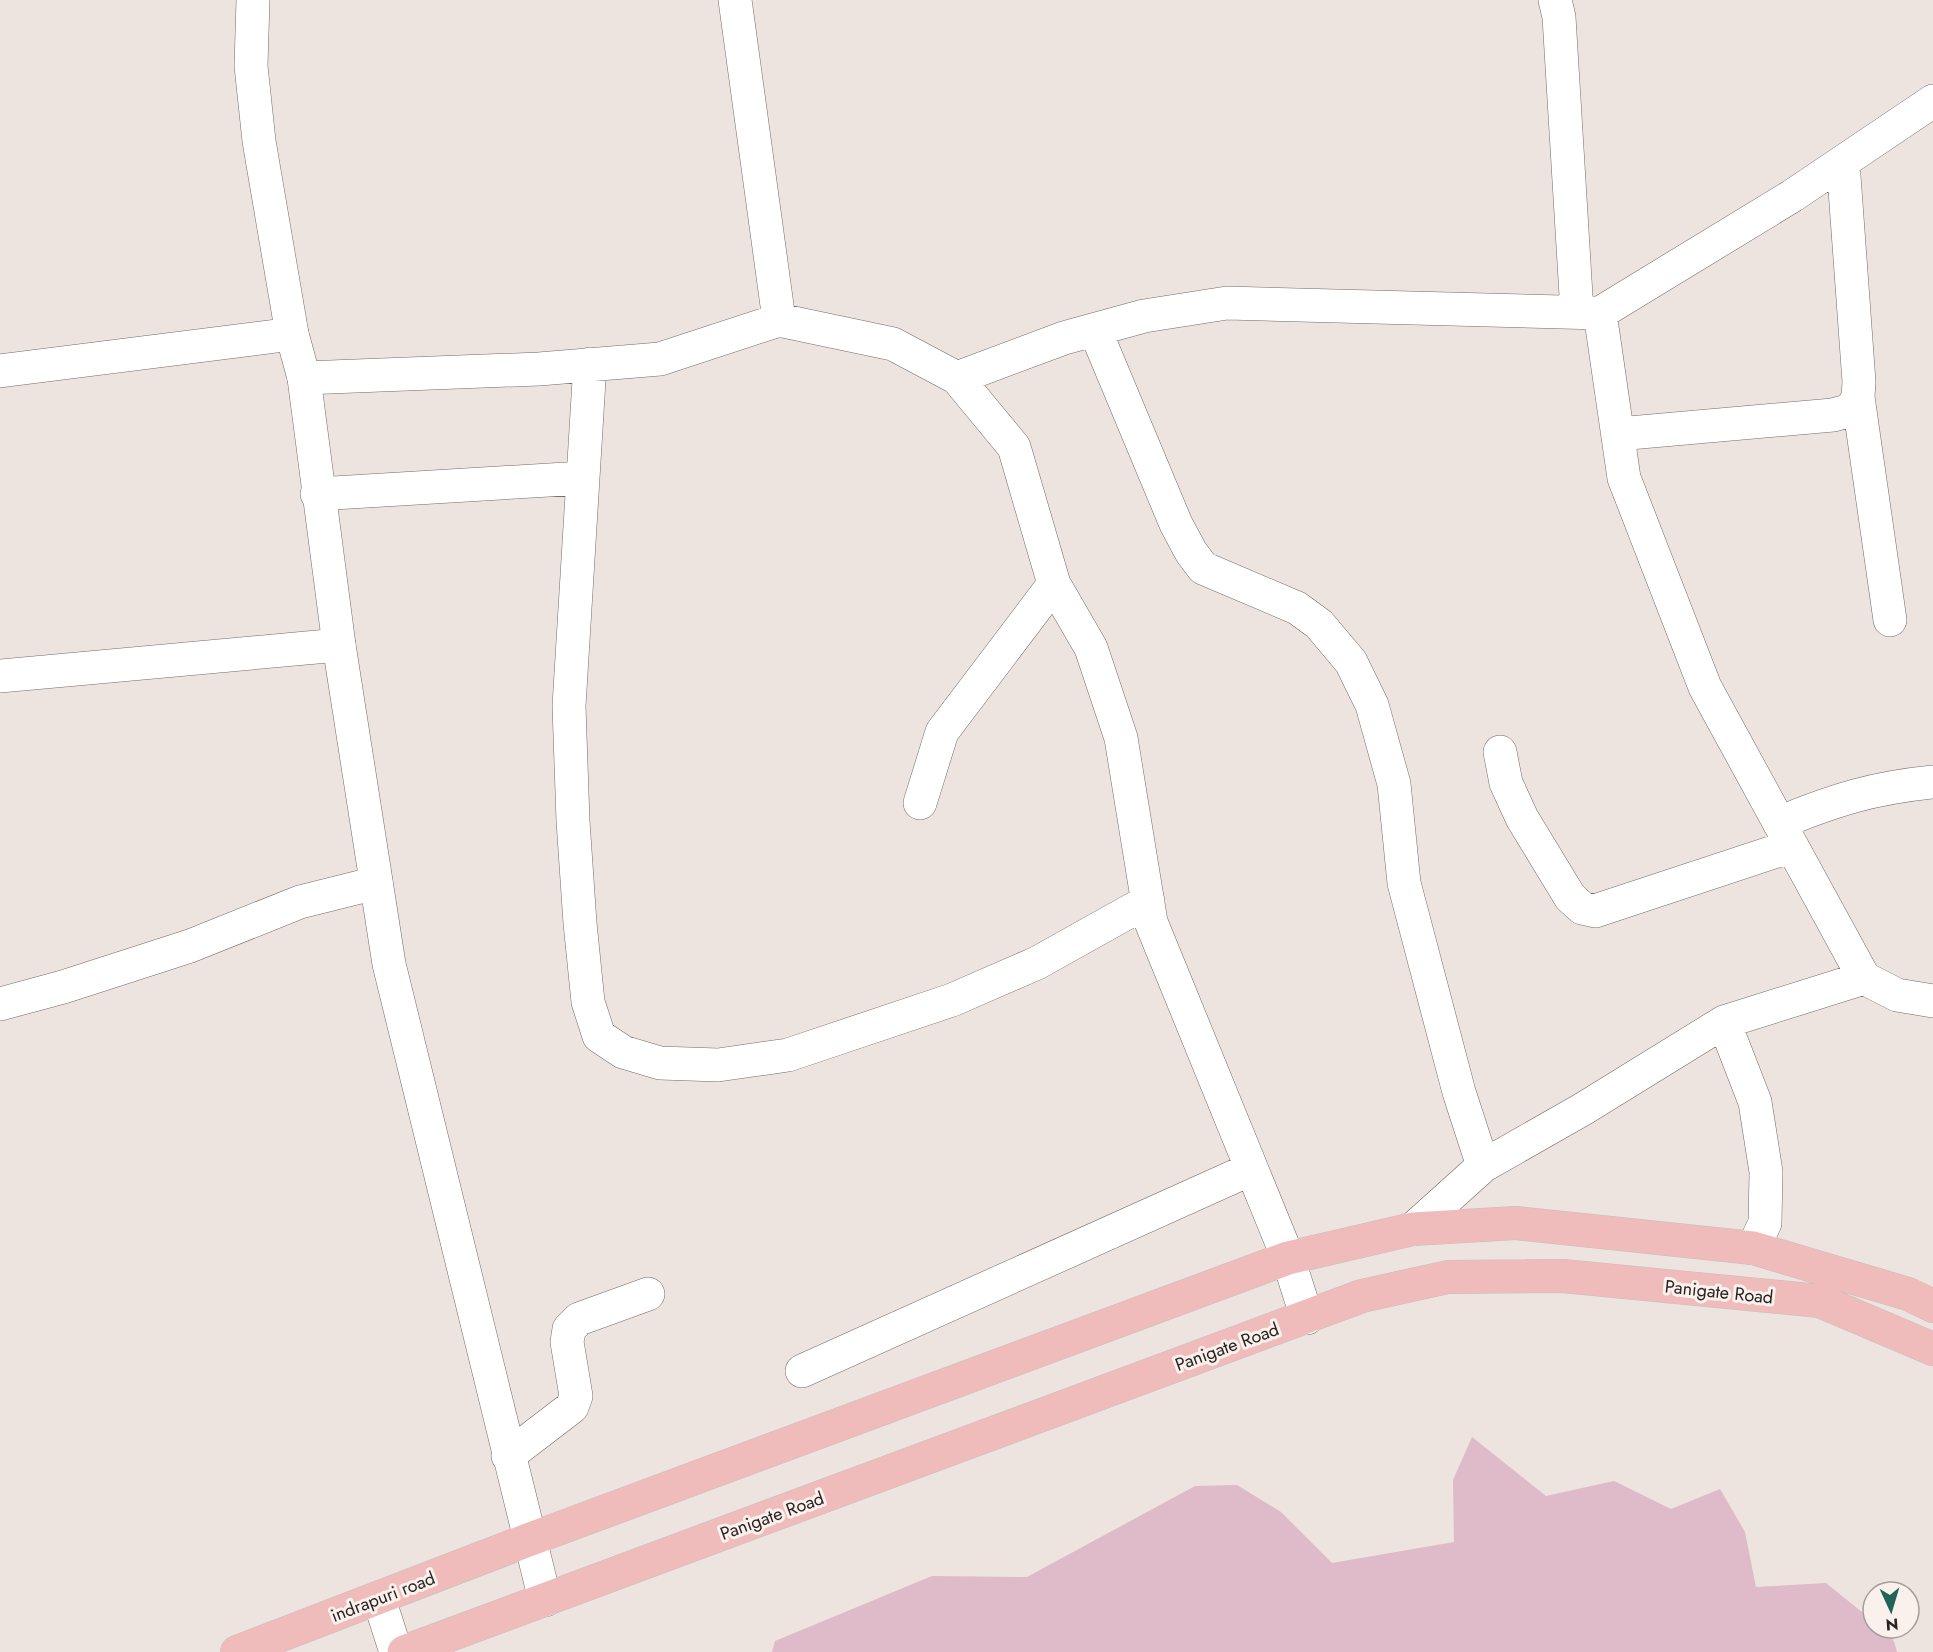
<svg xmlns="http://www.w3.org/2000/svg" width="1933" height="1652" viewBox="0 0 1933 1652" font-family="Jost,sans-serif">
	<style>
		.water { fill: #dfbac8 }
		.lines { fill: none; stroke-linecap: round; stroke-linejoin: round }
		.minor-casing { stroke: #736b67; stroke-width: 34 }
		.tertiary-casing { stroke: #736b67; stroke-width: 34 }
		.primary-casing { stroke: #c3c1c1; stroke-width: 34 }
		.minor { stroke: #fff; stroke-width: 33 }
		.tertiary { stroke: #fff; stroke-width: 33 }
		.primary { stroke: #f0bbbb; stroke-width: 33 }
		.labels { text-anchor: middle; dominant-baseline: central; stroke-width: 6; stroke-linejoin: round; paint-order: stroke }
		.street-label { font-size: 18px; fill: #272322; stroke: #faf0ec }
	</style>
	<rect width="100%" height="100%" fill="#ede3df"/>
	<path class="water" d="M1472,1437l74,59 68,-15 57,28 49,-20 25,43 11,55 70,-4 47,38v7c16,0 21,10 24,24h-1125l3,-11 157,-65 95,1 168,-91 42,-1 44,27 51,51 122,-21 -1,-62z"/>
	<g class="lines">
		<defs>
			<path id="minor" d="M735,0l44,320
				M1555,0l4,17 18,295
				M1933,101l-141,95 -192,117 24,165 81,209 159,291 33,17 36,6
				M1095,330l81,194 15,28 12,16 94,40 22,16 32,38 21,43 22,79 10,99 55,209 24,74
				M590,364l-21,342 4,115 7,102 8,79 11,34 24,16 37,11 58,2 70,-10 164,-55 85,-37 111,-62
				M0,371l292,-37
				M304,378l235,-9 121,-10 119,-39 114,24 64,34 57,69 40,137 37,64 30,90 30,184 137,336 19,60
				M957,378l107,-40 80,-22 83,-13 373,10
				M1858,397l32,223
				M1618,434l215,-19 18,-5 7,-13 1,-15 -16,-220
				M317,494l265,-16
				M0,676l339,-31
				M1500,752l6,31 16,35 48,79 12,11 13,3 197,-65
				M920,803l22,-71 112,-148
				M1779,823c55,-23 94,-35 154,-41
				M0,1004l63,-17 127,-41 110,-44 76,-19
				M1724,1022l31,80 11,70 -1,51 -12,25
				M1413,1229l70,-63 100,-57 141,-87 140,-44
				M802,1371l449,-202
				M508,1456l64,-49 4,-11 -9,-54 2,-13 10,-10 69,-25
				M379,1599l17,53"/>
			<path id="tertiary" d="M253,0l-2,66 8,75 33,193 12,44 35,267 50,319 156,636"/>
			<path id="primary" d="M237,1652l291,-112 760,-282 125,-29 103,-6 237,25 155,46 25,12
				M404,1652l958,-356 86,-19 115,-1 257,25 113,48"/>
		</defs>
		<use href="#minor" class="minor-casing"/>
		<use href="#tertiary" class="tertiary-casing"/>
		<use href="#primary" class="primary-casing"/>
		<use href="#minor" class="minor"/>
		<use href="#tertiary" class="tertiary"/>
		<use href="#primary" class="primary"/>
	</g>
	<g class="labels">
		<g class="street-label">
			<text transform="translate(1719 1292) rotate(6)">Panigate Road</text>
			<text transform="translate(1227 1347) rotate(-20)">Panigate Road</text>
			<text transform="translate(772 1516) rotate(-20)">Panigate Road</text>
			<text transform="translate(383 1597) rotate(-21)">indrapuri road</text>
		</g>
	</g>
	<g transform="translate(1891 1610) rotate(176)"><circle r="28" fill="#faf0ec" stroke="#a69e9b" stroke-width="1.5"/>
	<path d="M0-4.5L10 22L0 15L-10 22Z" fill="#1f6457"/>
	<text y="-9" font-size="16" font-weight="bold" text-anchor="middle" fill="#272322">N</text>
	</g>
</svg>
